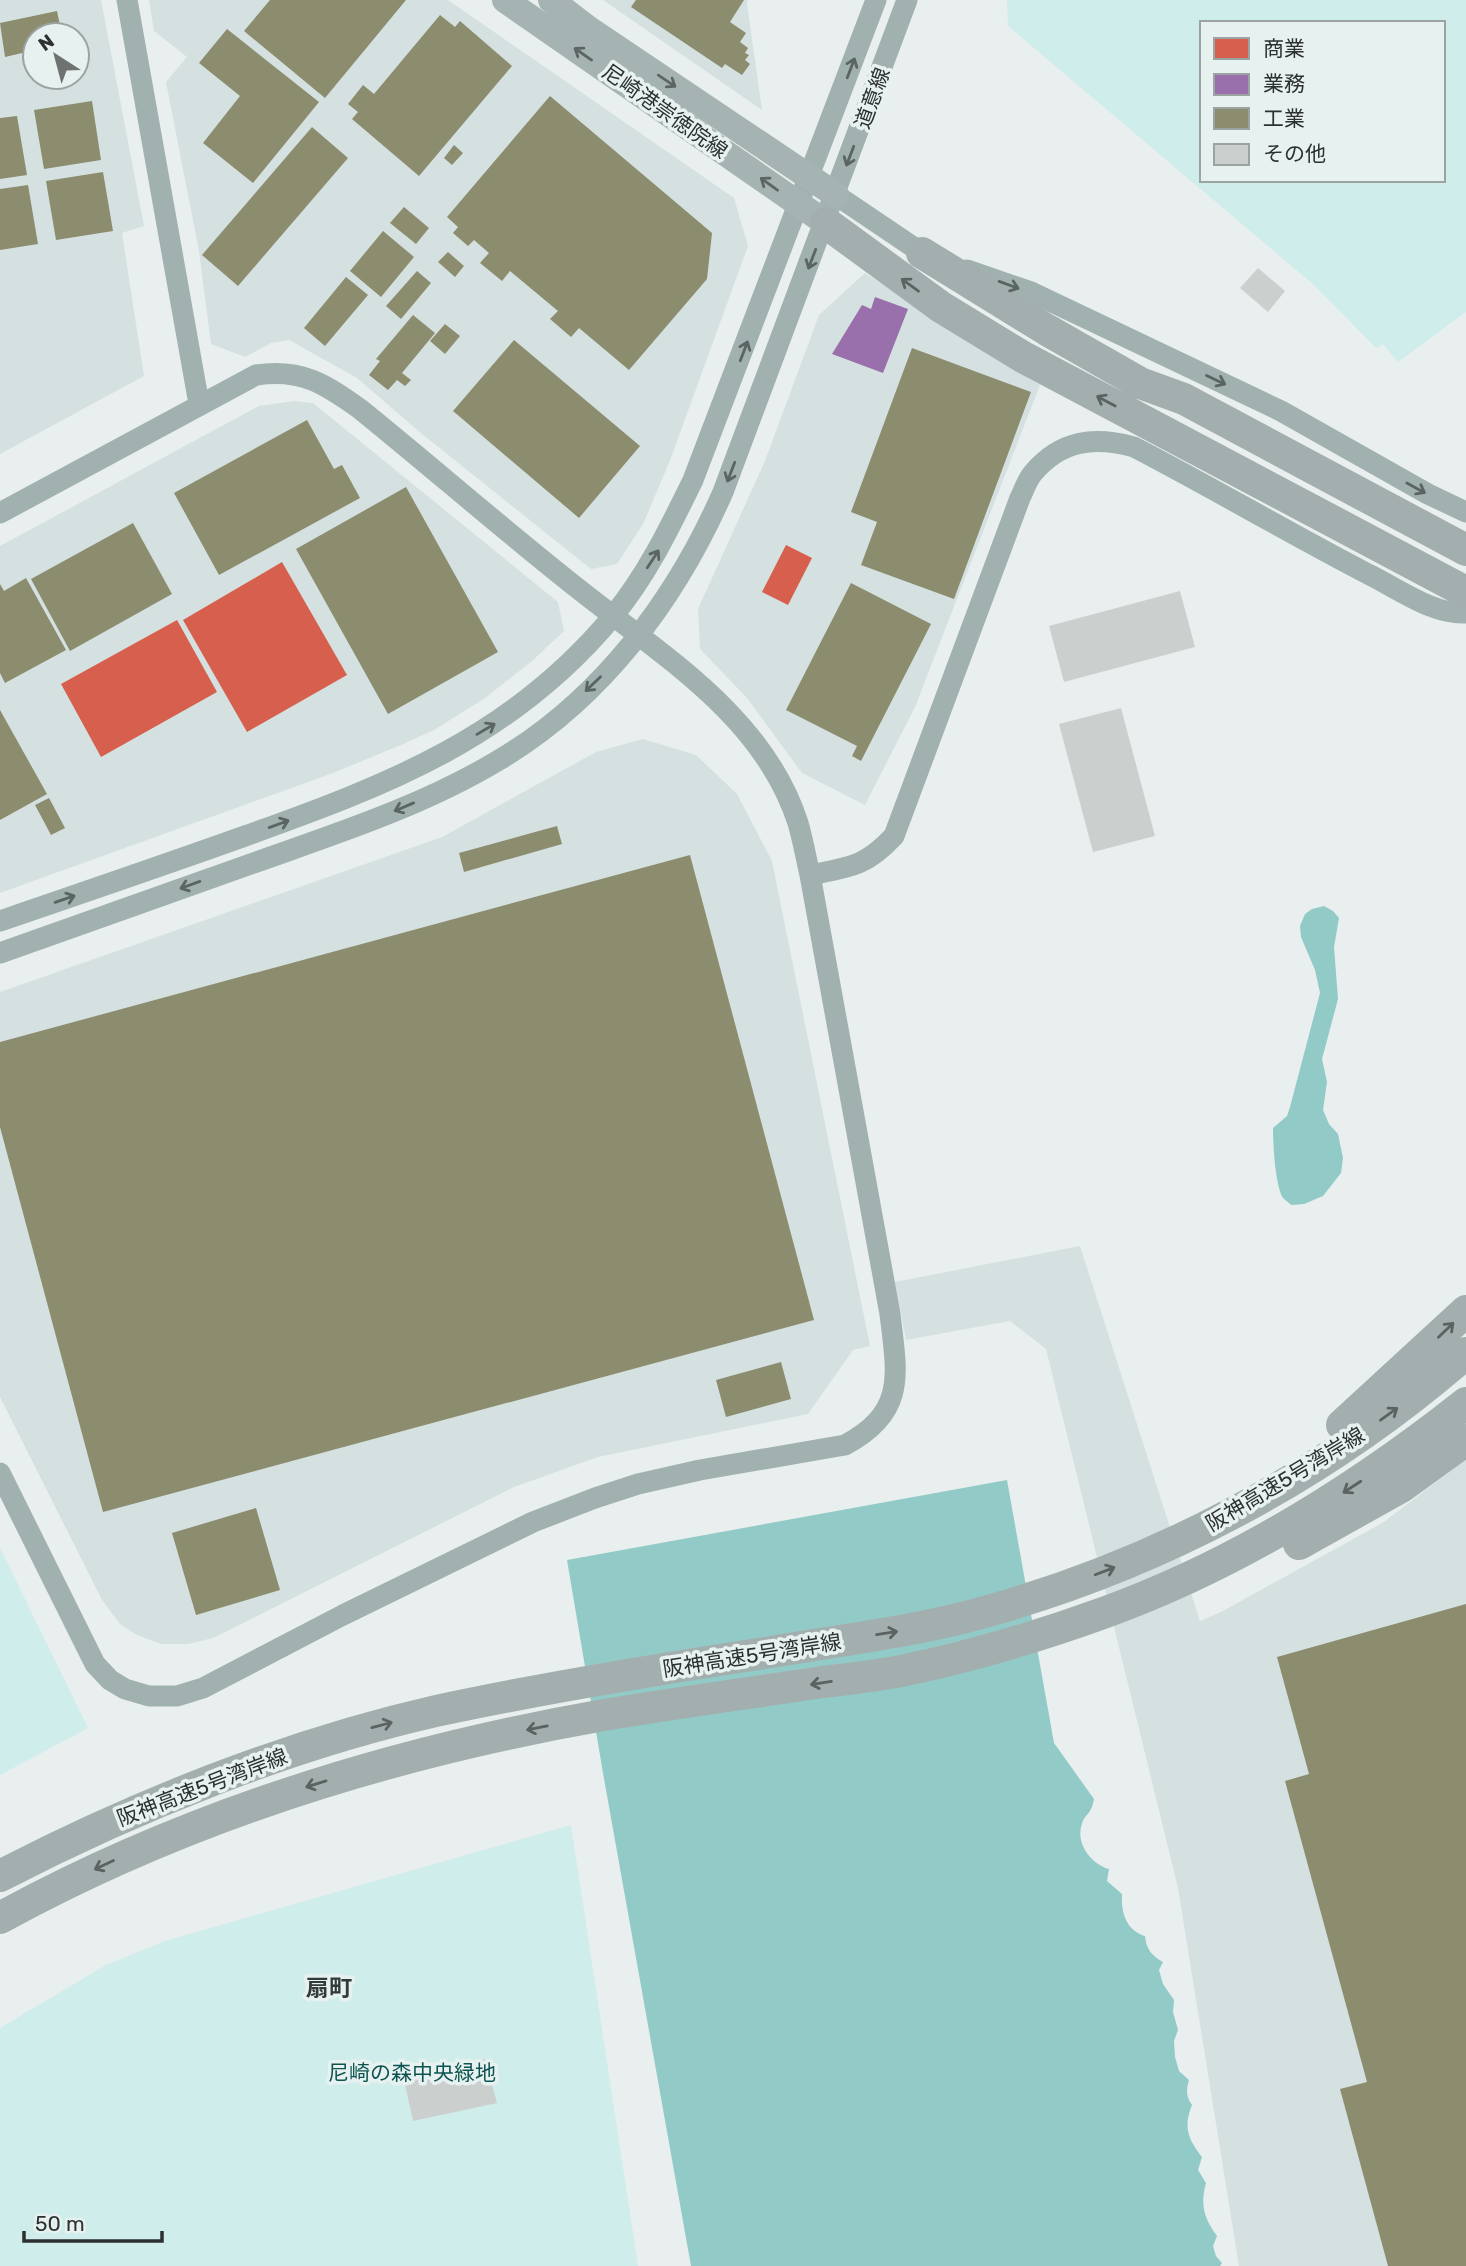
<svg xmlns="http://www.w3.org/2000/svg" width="1466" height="2266" viewBox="0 0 1466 2266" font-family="Rubik,'Noto Sans JP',sans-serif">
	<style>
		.built { fill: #d4e1e0; fill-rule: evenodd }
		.green { fill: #cfedeb; fill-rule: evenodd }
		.water { fill: #92cac7 }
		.shops { fill: #d6604d }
		.offices { fill: #9970ab }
		.industry { fill: #8c8c6e }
		.building { fill: #cbd0cf }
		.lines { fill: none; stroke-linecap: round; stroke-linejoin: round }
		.minor { stroke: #a0b1b0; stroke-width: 21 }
		.major { stroke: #a5b4b2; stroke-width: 26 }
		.highway { stroke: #a2afae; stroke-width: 32 }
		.oneway { stroke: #5c6564 }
		.oneway2 { stroke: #5a6463 }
		.oneway3 { stroke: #5b6362 }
		.labels { text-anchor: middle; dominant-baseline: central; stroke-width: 7; stroke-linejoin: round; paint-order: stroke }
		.street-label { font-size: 21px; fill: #2c3030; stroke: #e7f1f0 }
		.park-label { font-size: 21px; fill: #0d5451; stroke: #e7f1f0 }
		.neighbourhood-label { font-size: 23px; font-weight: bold; fill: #323a3a; stroke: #e7f1f0 }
	</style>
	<rect width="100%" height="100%" fill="#e9efee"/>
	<path class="built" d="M0,0h101l43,226 -22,7 22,143 -144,78zM35,35h42v42h-42z
		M149,0h299l286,198 14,48 -79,217 -26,61 -26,40 -26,5 -169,-135 -65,-56 -68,-38 -18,3 -26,14 -34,-13 -12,-93 -33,-169 21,-25 -33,-26z
		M603,0h145l-1,4 15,106z
		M865,273l175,112 -125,322 -50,98 -63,-32 -55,-75 -47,-49 -2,-40 67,-148 54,-146z
		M294,401l19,2 245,199 6,29 -32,30 -47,37 -51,32 -33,15 -68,28 -333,120v-347l259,-140z
		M643,739l53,16 41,39 35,67 98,485 -17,4 -45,64 -210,43 -84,30 -301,151 -25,6h-27l-24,-9 -17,-11 -18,-24 -102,-203v-405l442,-155 154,-85z
		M1080,1246l120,375 21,-9 163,-90 82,-63v807h-227l-61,-378 -132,-539 -36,-28 -104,19 -11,-58z"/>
	<path class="green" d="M1007,0h459v312l-68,50 -15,-18 -7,4 -62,-63 -306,-259zM1202,23h241v157h-241z
		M0,1548l88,180 -88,47z
		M571,1825l67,441h-638v-238l106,-63 59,-24z"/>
	<path class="water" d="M1324,906l9,5 6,7 -5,29 4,52 -16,60 5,23 -4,28 6,14 9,10 5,24 -2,15 -18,23 -19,8 -12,1c-1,0 -9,-7 -9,-7 -8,-13 -10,-55 -10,-70l14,-12 3,-9 30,-114 -5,-23 -14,-33 -1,-11 5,-12 7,-5z
		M1007,1480l47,263 40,56c-3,17 -9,14 -12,25 -7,19 9,40 27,45l-2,12 15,13c-1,19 4,36 23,42 1,13 7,20 18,26l-4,8 4,14 11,16 -1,12 5,18 -4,11 1,16 4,14 10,9c-3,10 -3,17 3,25 -9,22 -4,34 10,52l-4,13 8,13c-6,22 -2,35 11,53l-4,10 3,10 6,7 -2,3h-529l-88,-493 -36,-213z"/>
	<path class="shops" d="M786,545l26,13 -24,47 -26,-13z
		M282,562l65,113 -100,57 -64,-112z
		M177,620l40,72 -116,65 -40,-73z"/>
	<path class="offices" d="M875,297l33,12 -25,64 -51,-19 30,-49 9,4z"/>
	<path class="industry" d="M270,0h136l-81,98 -81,-67z
		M636,0h108l-14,22 16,11 -6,9 8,6 -3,5 4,2 -4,5 5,4 -8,11 -17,-11 -3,4 -91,-61z
		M57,11l5,24h-27v15l-30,7 -5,-34z
		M440,15l15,12 5,-6 52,45 -93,110 -67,-57 6,-7 -10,-8 15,-19 11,9z
		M227,29l92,73 -66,81 -50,-40 37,-47 -41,-33z
		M550,96l162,137 -5,46 -78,91 -50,-42 -8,9 -21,-18 8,-8 -48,-40 -8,10 -22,-18 9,-10 -15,-13 -6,6 -15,-13 5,-6 -11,-10z
		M92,101l9,59 -57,9 -10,-59z
		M17,116l10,59 -27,4v-61z
		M312,127l36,31 -110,128 -36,-31z
		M454,145l9,8 -11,12 -8,-7z
		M103,172l10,59 -57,9 -10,-59z
		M28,185l10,59 -38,6v-61z
		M404,207l25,21 -13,16 -26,-21z
		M383,231l31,26 -33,40 -31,-26z
		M448,252l16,14 -9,11 -17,-15z
		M417,271l14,12 -30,36 -15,-13z
		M346,277l22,18 -43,51 -21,-18z
		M413,315l22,18 -33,40 9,7 -6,6 -8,-6 -9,10 -19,-15 11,-14 -4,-2z
		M445,324l15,12 -15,18 -15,-13z
		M514,340l126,106 -61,72 -126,-107z
		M912,348l119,44 -77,207 -93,-34 16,-43 -26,-10z
		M307,420l27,49 8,-4 18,33 -141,77 -45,-82z
		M406,487l92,165 -110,62 -92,-165z
		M133,523l39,71 -102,57 -39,-72z
		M26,578l40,72 -61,33 -5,-10v-89l4,7z
		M851,583l80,41 -70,137 -9,-5 5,-10 -71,-36z
		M0,710l47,84 -47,26z
		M49,798l16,30 -14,7 -16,-30z
		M557,826l5,18 -98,28 -5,-19z
		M690,855l124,465 -711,192 -103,-385v-85z
		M781,1362l10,37 -65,18 -10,-37z
		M256,1508l24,82 -84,25 -24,-82z
		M1466,1604v662h-78l-48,-177 27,-7 -82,-301 24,-7 -32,-117z"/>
	<path class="building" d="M1258,268l27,23 -17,21 -28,-24z
		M1180,591l15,56 -131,35 -15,-56z
		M1121,708l34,128 -62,16 -34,-128z
		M485,2059l12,44 -84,18 -9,-41z"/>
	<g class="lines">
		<path class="minor" d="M127,0l72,404
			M836,195l86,58 12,5
			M967,270l64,22 250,119 147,83 38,18
			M0,513l256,-138c45,-7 69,9 104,34 74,60 146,123 221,182 82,65 183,126 217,232 5,17 8,35 12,52l80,439c7,60 17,98 -45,131l-145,25 -62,14 -43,14 -62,24 -190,93 -140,73 -26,8h-28l-24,-7 -15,-9 -15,-16 -95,-191
			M810,875c40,-8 55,-8 84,-39l126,-338c4,-8 7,-18 13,-25 28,-33 61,-37 101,-26 79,41 155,86 234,127 29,14 65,41 98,39
			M0,921c82,-28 164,-56 245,-85 143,-51 268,-99 368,-220 34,-41 57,-89 80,-136l183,-480
			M0,953c88,-31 177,-63 265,-94 79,-28 161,-55 234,-99 103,-61 177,-161 224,-268l184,-492"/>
		<path class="major" d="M505,0l321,223
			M551,0l38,29 247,166"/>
		<path class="highway" d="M826,223l115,84 82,50 443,235
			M922,253l125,77 93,53 44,16 282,151
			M1342,1425l124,-114
			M1299,1544l102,-57 65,-47
			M0,1876c135,-70 287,-131 436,-165 111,-24 223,-42 335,-59 65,-11 131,-19 195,-35 184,-48 357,-139 500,-264
			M0,1918c188,-103 393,-166 604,-203 72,-12 146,-22 219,-33 26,-3 52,-6 78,-11 68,-14 139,-35 205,-59 132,-48 250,-122 360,-209"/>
	</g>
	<defs><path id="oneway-shaft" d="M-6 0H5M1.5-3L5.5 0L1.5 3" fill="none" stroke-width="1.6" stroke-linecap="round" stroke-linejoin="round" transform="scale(1.75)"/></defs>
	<g class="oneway">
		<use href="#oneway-shaft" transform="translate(583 54) rotate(-145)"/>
		<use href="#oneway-shaft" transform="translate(667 81) rotate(34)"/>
		<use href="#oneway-shaft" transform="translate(769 184) rotate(-144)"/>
	</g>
	<g class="oneway2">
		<use href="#oneway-shaft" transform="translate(851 68) rotate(-69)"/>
		<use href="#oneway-shaft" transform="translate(850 156) rotate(111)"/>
		<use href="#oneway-shaft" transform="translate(812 259) rotate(111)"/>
		<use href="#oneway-shaft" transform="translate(1009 285) rotate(20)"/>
		<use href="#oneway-shaft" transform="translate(744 351) rotate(-69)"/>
		<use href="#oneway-shaft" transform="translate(1216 380) rotate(25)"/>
		<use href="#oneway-shaft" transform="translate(731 472) rotate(111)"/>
		<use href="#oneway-shaft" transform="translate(1416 488) rotate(29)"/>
		<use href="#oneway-shaft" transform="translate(653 559) rotate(-57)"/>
		<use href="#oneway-shaft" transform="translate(593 684) rotate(136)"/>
		<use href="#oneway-shaft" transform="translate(486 729) rotate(-31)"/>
		<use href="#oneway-shaft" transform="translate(404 807) rotate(157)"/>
		<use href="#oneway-shaft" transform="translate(279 824) rotate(-20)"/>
		<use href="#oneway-shaft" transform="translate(190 885) rotate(160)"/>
		<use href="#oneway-shaft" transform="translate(65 899) rotate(-19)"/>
	</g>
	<g class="oneway3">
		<use href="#oneway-shaft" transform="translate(910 285) rotate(-144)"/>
		<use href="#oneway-shaft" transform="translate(1106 401) rotate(-152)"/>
		<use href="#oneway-shaft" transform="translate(1446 1330) rotate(-44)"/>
		<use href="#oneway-shaft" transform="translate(1389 1414) rotate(-36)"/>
		<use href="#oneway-shaft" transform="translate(1352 1487) rotate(147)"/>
		<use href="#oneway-shaft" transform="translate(1105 1571) rotate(-21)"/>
		<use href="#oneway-shaft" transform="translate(887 1633) rotate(-9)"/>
		<use href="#oneway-shaft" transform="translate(821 1683) rotate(171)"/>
		<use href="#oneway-shaft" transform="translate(382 1725) rotate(-15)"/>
		<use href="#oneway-shaft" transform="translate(537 1728) rotate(169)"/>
		<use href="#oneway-shaft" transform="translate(316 1784) rotate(163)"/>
		<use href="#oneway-shaft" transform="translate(104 1865) rotate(155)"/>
	</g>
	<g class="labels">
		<g class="street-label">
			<text transform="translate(872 98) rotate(-70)">道意線</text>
			<text transform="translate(665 111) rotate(35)">尼崎港崇徳院線</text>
			<text transform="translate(1285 1479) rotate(-31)">阪神高速5号湾岸線</text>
			<text transform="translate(752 1655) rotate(-9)">阪神高速5号湾岸線</text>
			<text transform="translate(202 1787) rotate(-21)">阪神高速5号湾岸線</text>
		</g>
		<g class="park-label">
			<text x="412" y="2072">尼崎の森中央緑地</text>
		</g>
		<g class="neighbourhood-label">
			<text x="329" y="1988">扇町</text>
		</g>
	</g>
	<rect x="1200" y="21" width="245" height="161" fill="#e7f1f0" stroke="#9ca4a3" stroke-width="2"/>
	<rect x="1214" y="38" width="35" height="21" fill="#d6604d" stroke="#9ca4a3" stroke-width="2"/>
	<text x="1263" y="56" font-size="21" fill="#2c3030">商業</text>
	<rect x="1214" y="74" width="35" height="21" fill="#9970ab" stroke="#9ca4a3" stroke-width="2"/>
	<text x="1263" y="91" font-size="21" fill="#2c3030">業務</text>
	<rect x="1214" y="108" width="35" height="21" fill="#8c8c6e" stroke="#9ca4a3" stroke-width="2"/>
	<text x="1263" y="126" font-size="21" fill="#2c3030">工業</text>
	<rect x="1214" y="144" width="35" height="21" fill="#cbd0cf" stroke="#9ca4a3" stroke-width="2"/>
	<text x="1263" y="161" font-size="21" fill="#2c3030">その他</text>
	<g transform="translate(56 56) rotate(324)"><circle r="33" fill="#e7f1f0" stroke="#9ca4a3" stroke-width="2"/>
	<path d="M0-5L12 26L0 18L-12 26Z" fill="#6e7372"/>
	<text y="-10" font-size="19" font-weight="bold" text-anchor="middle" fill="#2c3030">N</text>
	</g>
	<path d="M24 2231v10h138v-10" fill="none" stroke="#2c3030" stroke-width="3.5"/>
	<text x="35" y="2231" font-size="21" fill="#2c3030" stroke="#e7f1f0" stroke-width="5" paint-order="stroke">50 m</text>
</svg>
